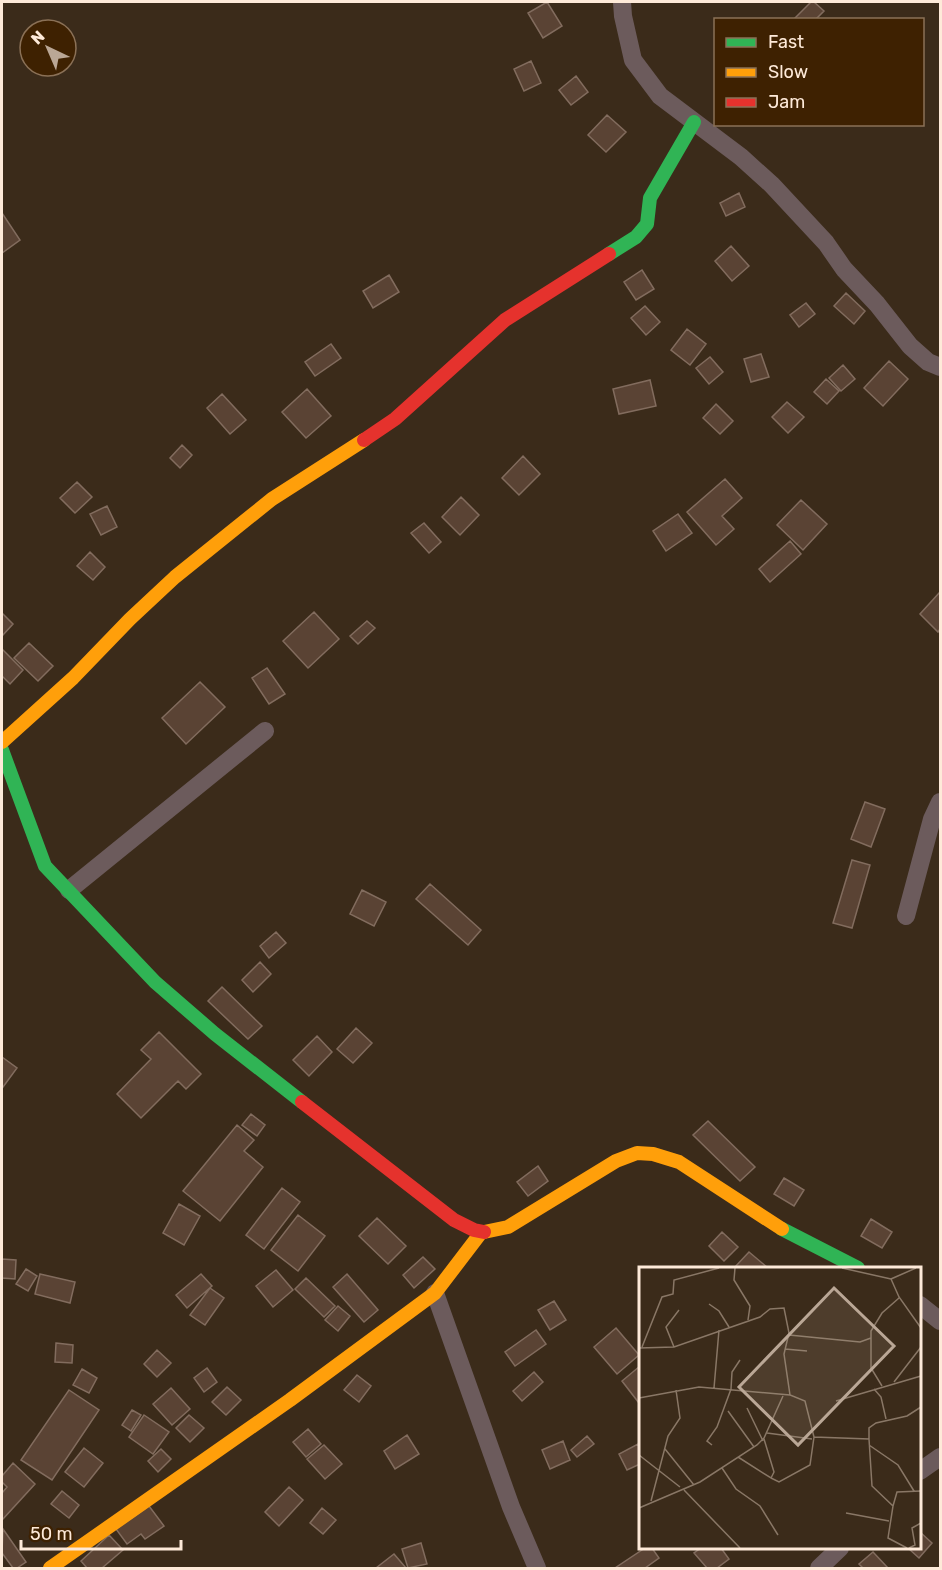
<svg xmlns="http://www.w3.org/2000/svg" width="942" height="1570" viewBox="0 0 942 1570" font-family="Rubik,sans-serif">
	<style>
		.building { fill: #5a4334; stroke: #826c5e; stroke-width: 1.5 }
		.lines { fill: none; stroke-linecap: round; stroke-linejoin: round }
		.street { stroke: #6c5b5c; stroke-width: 18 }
		.fast { stroke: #30b455; stroke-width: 14 }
		.slow { stroke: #ff9f0a; stroke-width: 14 }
		.jam { stroke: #e5322d; stroke-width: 14 }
		.inset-road { fill: none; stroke: #897766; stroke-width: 1.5 }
		.view { fill: #baa796; fill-opacity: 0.15; stroke: #baa796; stroke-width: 3 }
		.inset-edge { fill: none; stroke: #feead9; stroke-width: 3 }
	</style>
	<rect width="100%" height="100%" fill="#3b2b1a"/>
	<path class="building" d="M547,2l15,24 -19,12 -15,-25z
		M811,2h3l10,9 -9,9h-22z
		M531,61l10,22 -17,8 -10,-22z
		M576,76l12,16 -17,13 -12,-15z
		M607,115l19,17 -20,20 -18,-17z
		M739,193l6,14 -19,9 -6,-13z
		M2,213l18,27 -18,13z
		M731,246l18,20 -17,15 -17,-20z
		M642,270l12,19 -18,11 -12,-18z
		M389,275l10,17 -26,16 -10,-17z
		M846,293l19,18 -11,13 -20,-18z
		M806,303l9,11 -16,13 -9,-12z
		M645,306l15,16 -14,13 -15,-17z
		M687,329l19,15 -16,21 -19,-15z
		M331,344l10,14 -26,18 -10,-14z
		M761,354l8,23 -18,5 -7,-23z
		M710,357l13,15 -14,12 -13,-16z
		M889,361l19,18 -25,27 -19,-18z
		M843,365l12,14 -14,12 -12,-13z
		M826,379l13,12 -12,13 -13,-12z
		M650,380l6,26 -37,8 -6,-25z
		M307,389l24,27 -25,22 -24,-26z
		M222,394l24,26 -16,14 -23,-26z
		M787,402l17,15 -16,16 -16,-16z
		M716,404l17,17 -13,13 -17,-16z
		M182,445l10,10 -12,13 -10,-10z
		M523,456l17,18 -21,21 -17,-17z
		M725,479l17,19 -20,18 12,13 -18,16 -29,-33z
		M77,482l15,15 -17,16 -15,-15z
		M461,497l18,18 -19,20 -18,-18z
		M801,500l26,24 -24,26 -26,-25z
		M107,506l10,21 -16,8 -11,-21z
		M678,514l14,19 -26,18 -13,-20z
		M424,523l17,19 -12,11 -18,-20z
		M790,541l11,13 -31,28 -11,-13z
		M90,552l15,15 -12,13 -16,-14z
		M940,592v37l-2,3 -18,-18z
		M314,612l25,27 -31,29 -25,-27z
		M2,613l11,11 -11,12z
		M367,621l8,7 -17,16 -8,-8z
		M29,643l24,23 -15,15 -24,-23z
		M2,649l21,21 -13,14 -8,-8z
		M267,668l18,26 -16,10 -17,-26z
		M200,682l25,25 -39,37 -24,-26z
		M865,802l20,7 -14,38 -20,-8z
		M852,860l18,5 -18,63 -19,-5z
		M430,884l51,46 -13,15 -52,-46z
		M362,890l24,12 -12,24 -24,-12z
		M276,932l10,11 -17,15 -9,-12z
		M260,962l11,12 -18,18 -11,-12z
		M222,987l40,39 -14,13 -40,-38z
		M356,1028l16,15 -19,20 -16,-14z
		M159,1032l42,42 -15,15 -8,-8 -37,37 -24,-24 34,-35 -10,-9z
		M317,1036l15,16 -23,24 -16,-16z
		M2,1057l15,11 -14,19 -1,-1z
		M251,1114l14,11 -8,11 -15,-11z
		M708,1121l47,46 -15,14 -47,-46z
		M237,1125l17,15 -10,11 19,16 -43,54 -37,-30z
		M538,1166l10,15 -20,15 -11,-14z
		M784,1178l20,12 -10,16 -20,-12z
		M282,1188l18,14 -36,47 -18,-14z
		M179,1204l21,12 -16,29 -21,-12z
		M298,1215l27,21 -27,35 -27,-21z
		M377,1218l29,28 -18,18 -29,-28z
		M871,1219l21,13 -10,16 -21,-12z
		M722,1232l16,15 -14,14 -15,-15z
		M749,1252l19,16h-34z
		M423,1257l12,12 -21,19 -11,-13z
		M2,1259l14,1 -1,19 -13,-1z
		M26,1269l11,7 -9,15 -12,-7z
		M276,1270l17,20 -20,17 -17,-21z
		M40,1274l35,8 -5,21 -35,-9z
		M201,1274l11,12 -25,22 -11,-13z
		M347,1274l31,36 -14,12 -31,-35z
		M306,1278l29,28 -11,11 -29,-28z
		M210,1288l14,10 -19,27 -15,-10z
		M554,1301l12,19 -16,10 -12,-20z
		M338,1306l12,10 -12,15 -13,-11z
		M616,1328l23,27 -22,19 -23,-27z
		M536,1330l10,14 -31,22 -10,-14z
		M56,1343l17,2 -1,18 -17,-1z
		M157,1350l14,13 -14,14 -13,-13z
		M640,1366v36l-1,1 -17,-22z
		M207,1368l10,14 -13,10 -10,-14z
		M82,1369l15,9 -8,15 -16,-8z
		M534,1372l9,10 -21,19 -9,-10z
		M357,1375l14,11 -12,16 -15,-12z
		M227,1387l14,13 -15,15 -14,-13z
		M171,1388l19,21 -18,16 -19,-21z
		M69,1390l30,20 -47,70 -31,-20z
		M132,1410l9,5 -10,16 -9,-6z
		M144,1415l25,17 -16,22 -24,-17z
		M189,1415l15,13 -14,14 -14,-14z
		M308,1429l13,15 -15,13 -13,-15z
		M407,1435l12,19 -24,15 -11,-18z
		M587,1436l7,8 -17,13 -6,-7z
		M563,1441l7,19 -20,9 -8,-19z
		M638,1444l2,4v16l-13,6 -8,-16z
		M324,1445l18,19 -17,15 -18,-20z
		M84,1448l19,15 -19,24 -19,-15z
		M161,1449l10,10 -13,13 -10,-11z
		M13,1463l22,21 -33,36v-27l5,-6 -5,-5v-6z
		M289,1487l14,13 -24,26 -14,-14z
		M62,1491l17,14 -10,13 -18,-14z
		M149,1506l15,20 -19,13 -4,-5 -14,10 -11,-15z
		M322,1508l14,12 -13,14 -13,-11z
		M3,1529l23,33 -9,6h-4l-11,-15z
		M920,1532l12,11 -13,15 -11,-10h12z
		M109,1535l14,15 -21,18h-15l-6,-7z
		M421,1543l6,21 -19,4 -6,-19z
		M645,1548h7l7,10 -14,10h-30z
		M701,1548h20l8,11 -12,9h-10l-13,-15z
		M873,1552l15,16h-25l-4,-4z
		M394,1554l12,14h-30z"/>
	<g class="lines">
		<path class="street" d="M622,2l1,14 10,44 27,36 81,61 31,28 54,58 18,26 33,35 33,42 18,16 12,5
			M69,890l196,-159
			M906,916l26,-97 8,-17
			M435,1293l76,214 26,61
			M920,1305l20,16
			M920,1471l20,-14
			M819,1568l21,-20"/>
		<path class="fast" d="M609,254l27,-17 11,-13 3,-26 44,-76
			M2,750l43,116 110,116 60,52 87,68
			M782,1229l76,39"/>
		<path class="slow" d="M2,742l71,-64 57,-59 45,-42 97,-78 92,-59
			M484,1232l24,-5 108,-66 21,-8 16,1 26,8 103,67
			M50,1568l240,-168 145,-107 45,-59"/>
		<path class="jam" d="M364,440l31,-21 110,-99 104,-66
			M302,1102l152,118 20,10 10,2"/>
	</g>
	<g transform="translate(639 1267)">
		<rect width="282" height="282" fill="#3b2b1a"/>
		<path class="inset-road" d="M96,1l-1,12 16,26 -2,14M203,1l49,11M277,1l-25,11 8,18 22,31M70,37l10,7 10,16M150,68l71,7 11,-4M3,80l20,-50 11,-3 1,-14 45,-12M35,80l-8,-20 13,-17M0,81l35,-1 86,-30 10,-8 14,-1 5,25 -5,21 6,41 15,6 9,36 55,2 3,47 21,20 -5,32 19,10M146,82l22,2M255,115l27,-35M243,119l-11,-18v-37l11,-18 17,-15M75,121l5,-58M235,122l7,8 5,22M0,131l60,-11 91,8M197,134l85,-25M108,141l16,33M89,144l26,36M128,166l45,6M230,172v-11l7,-5 31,-7 14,-9M73,178l-5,-4 10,-14 14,-38 1,-17 8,-12M230,178l29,20 16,26M26,182l29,36M0,188l41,32M99,190l33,21 3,-6 -10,-33M83,201l14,21 24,17 18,29M132,211l8,4 31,-17 4,-28M45,223l56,58M12,234l17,-65 12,-18 -4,-28M254,239l4,-14 24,-1M0,241l61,-26 57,-37 7,-7 19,-42M207,246l43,8M270,281l6,-3 -3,-17 9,-5"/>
		<path class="view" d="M195,21l60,58 -96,99 -59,-58z"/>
		<rect width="282" height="282" class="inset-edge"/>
	</g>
	<rect width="942" height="1570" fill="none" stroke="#feead9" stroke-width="6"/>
	<rect x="714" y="18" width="210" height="108" fill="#3e2101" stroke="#8b7157" stroke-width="1.5"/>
	<rect x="726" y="38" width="30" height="9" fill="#30b455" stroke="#8b7157" stroke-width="1.5"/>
	<text x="768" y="48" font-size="18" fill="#feead9">Fast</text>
	<rect x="726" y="68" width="30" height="9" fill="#ff9f0a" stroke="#8b7157" stroke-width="1.5"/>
	<text x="768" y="78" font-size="18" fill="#feead9">Slow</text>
	<rect x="726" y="98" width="30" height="9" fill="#e5322d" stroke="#8b7157" stroke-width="1.5"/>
	<text x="768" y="108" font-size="18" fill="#feead9">Jam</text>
	<g transform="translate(48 48) rotate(316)"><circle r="28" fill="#3e2101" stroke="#8b7157" stroke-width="1.5"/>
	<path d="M0-4.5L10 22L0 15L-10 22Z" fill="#baa796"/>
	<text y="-9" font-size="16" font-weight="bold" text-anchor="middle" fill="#feead9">N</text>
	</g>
	<path d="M21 1540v9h160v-9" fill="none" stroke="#feead9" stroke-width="3"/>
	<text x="30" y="1540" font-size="18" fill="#feead9" stroke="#3e2101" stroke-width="4.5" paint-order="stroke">50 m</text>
</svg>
